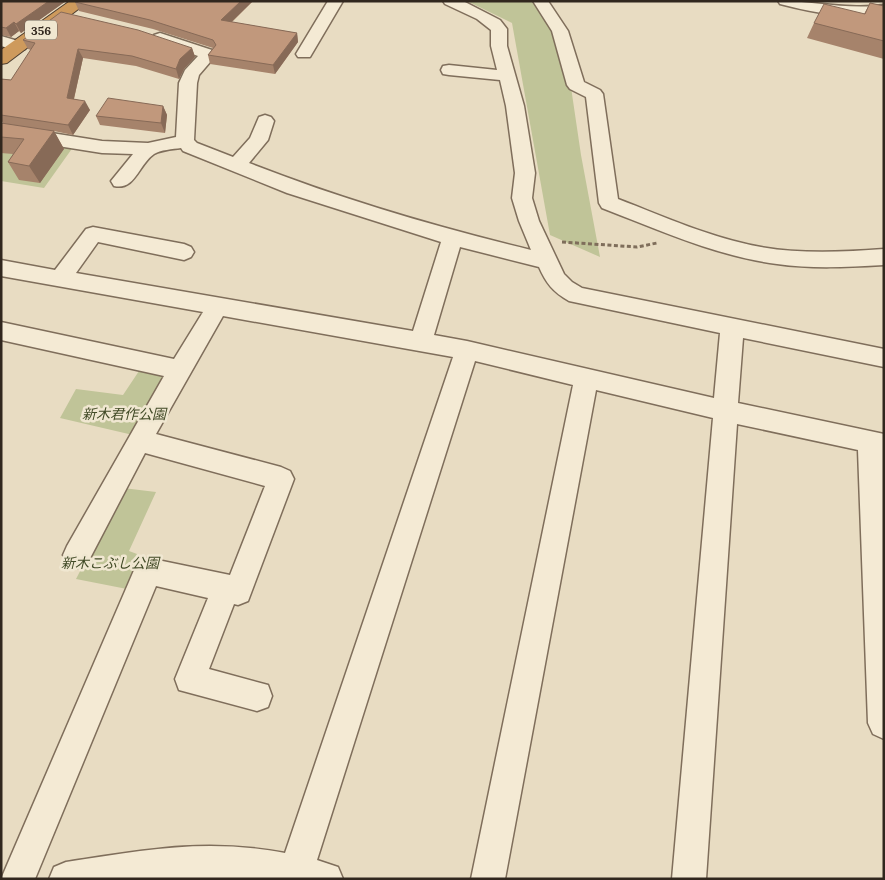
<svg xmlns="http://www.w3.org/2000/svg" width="885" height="880" viewBox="0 0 885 880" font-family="Lora,'Noto Sans JP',serif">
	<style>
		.green { fill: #c0c498 }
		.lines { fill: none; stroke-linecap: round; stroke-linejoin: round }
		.street-casing { stroke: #7f6e5b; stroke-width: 3 }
		.highway-casing { stroke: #4d3d2f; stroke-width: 2 }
		.path { stroke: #7f6e5b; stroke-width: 3; stroke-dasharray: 4 2.5; stroke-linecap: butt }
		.street { fill: #f4ead4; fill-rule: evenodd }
		.highway { fill: #ce9a5c; fill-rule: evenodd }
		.wall { fill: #a6836b }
		.shaded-wall { fill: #876a57 }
		.building { fill: #c1987c; stroke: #876a57 }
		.labels { text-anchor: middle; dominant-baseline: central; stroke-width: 5; stroke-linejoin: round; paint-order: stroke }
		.shield { fill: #f0e7d1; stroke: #6a6154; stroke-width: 1 }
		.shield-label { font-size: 12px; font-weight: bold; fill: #31271e }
		.park-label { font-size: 14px; font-style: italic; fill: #424b27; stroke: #f0e7d1 }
	</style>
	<rect width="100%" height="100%" fill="#e8dcc2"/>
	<path class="green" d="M467,1h75l26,66 13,88 19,102 -50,-22 -38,-212z
		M1,131l75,12 -32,45 -43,-7z
		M141,368l29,5 -37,62 -73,-17 16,-29 47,6z
		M123,488l33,4 -27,59 16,6 -18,32 -51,-10z"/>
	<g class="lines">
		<defs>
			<path id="street" d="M328,1h15l-33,56h-12l-2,-3z
				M443,1h20l37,19 7,9v17l17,60 11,67 -3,25 7,23 25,53 8,8 10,6 302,61v18l-141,-29 -5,65 146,31v305l-11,-5 -5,-11 -10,-273 -121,-26 -31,455h-34l41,-461 -117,-28 -91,489h-34l102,-494 -98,-24 -158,499 21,7 5,12h-294l5,-12 12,-5c78,-12 140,-24 219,-9l168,-496 -230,-41 -67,118 125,33 9,4 4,8 -46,122 -10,4 -4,-1 -25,65 59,16 4,11 -4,11 -11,4 -78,-21 -4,-11 33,-81 -52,-12 -121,293h-34l137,-318 10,-3 82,17 35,-89 -120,-33 -58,111 -10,4 -10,-4 -4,-9 4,-9 97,-170 -163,-36v-18l173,37 29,-47 -202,-36v-16l54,10 31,-41 7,-2 91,17 7,3 3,5 -3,5 -7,3 -86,-18 -22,31 337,58 28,-89 -154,-49 -104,-42 -2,-3c-8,1 -21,2 -27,6 -15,10 -19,37 -40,32l-3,-5 22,-27 -31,-1 -101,-16v-12l101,16 46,2 28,-6 3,-54 6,-13 13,-14 -44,-15 -2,-3 2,-3 6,-2 55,18 2,3 -18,21 -2,8 -3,57 3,3 36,14 17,-19 9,-21 6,-2 6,2 3,4 -6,19 -19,23c92,36 187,64 282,87l-12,-29 -7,-23 3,-25 -9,-67 -6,-26 -51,-5 -6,-1 -2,-4 2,-4 6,-1 48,5 -6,-24v-16l-14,-11 -32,-15zM460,247l79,20c7,16 14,25 30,34l151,32 -6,65 -247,-57 -33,-6z
				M533,1h15l20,30 16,51 16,8 3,4 15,105c47,18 93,39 143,48 40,7 82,5 123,2v16c-36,2 -72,4 -107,-1 -61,-8 -118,-34 -175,-56l-3,-5 -13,-106 -16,-8 -3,-4 -15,-54z
				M778,1c36,0 70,9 106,4v10c-36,4 -69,-2 -104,-11z
				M1,36l24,7 2,3 -2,3 -6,2 -18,-5z"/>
			<path id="highway" d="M70,1h19l-82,62 -6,1v-14z"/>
		</defs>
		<use href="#street" class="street-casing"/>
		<use href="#highway" class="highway-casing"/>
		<path class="path" d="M562,242l75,5 20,-4"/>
		<use href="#street" class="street"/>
		<use href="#highway" class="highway"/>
	</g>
	<path class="wall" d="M1,1h65l-45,32 -2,-2 -8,6 -10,-2z
		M253,1l-21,21 65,11 1,9 -23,32 -65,-10 -2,-9 5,-7 -60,-19 -74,-18 -4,-9z
		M870,3l14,3v53l-77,-21 7,-15 50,-9z
		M23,40l169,8 3,9 -11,12 -5,10 -43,-13 -53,-8 -9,41 16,11 -17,25 -19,-4 10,18 -24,34 -21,-3 -11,-18 5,-8 -12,-1v-30h2l-2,-3v-41l10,1 20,-30 -3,-1z
		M163,106l4,9 -2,18 -65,-8 -4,-9z"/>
	<path class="shaded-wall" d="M49,1h17l-45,32 -5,-9z
		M241,1h12l-29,28 -3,-9z
		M14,22l5,9 -8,6 -5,-9z
		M297,33l1,9 -23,32 -2,-9z
		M192,48l3,9 -11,12 -5,10 -3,-10 4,-10z
		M78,49l5,9 -11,49 -5,-9z
		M85,101l5,9 -17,25 -5,-10z
		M163,106l4,9 -2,18 -4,-10z
		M54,131l10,18 -24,34 -11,-17z"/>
	<path class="building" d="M1,1h48l-33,23 -2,-2 -8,6 -5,-1z
		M75,1h166l-20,19 76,13 -24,32 -65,-10 8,-10 -3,-5 -63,-20 -75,-18z
		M870,3l14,3v35l-70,-18 10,-19 41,10z
		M61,12l77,18 54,18 -12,11 -4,10 -44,-13 -54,-7 -11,49 18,3 -17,24 -67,-10v-11l1,-1h-1v-24l10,1 24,-37 -12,-3z
		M108,98l55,8 -2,17 -65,-7z
		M1,123l53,8 -25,35 -21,-4 16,-23 -23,-2z"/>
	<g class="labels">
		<rect class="shield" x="25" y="20.5" width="32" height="19" rx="4"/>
		<g class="shield-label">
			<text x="41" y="30">356</text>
		</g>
		<g class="park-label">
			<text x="124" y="414">新木君作公園</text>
			<text x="110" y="563">新木こぶし公園</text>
		</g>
	</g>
	<rect width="885" height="880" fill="none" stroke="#31271e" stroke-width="5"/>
</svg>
